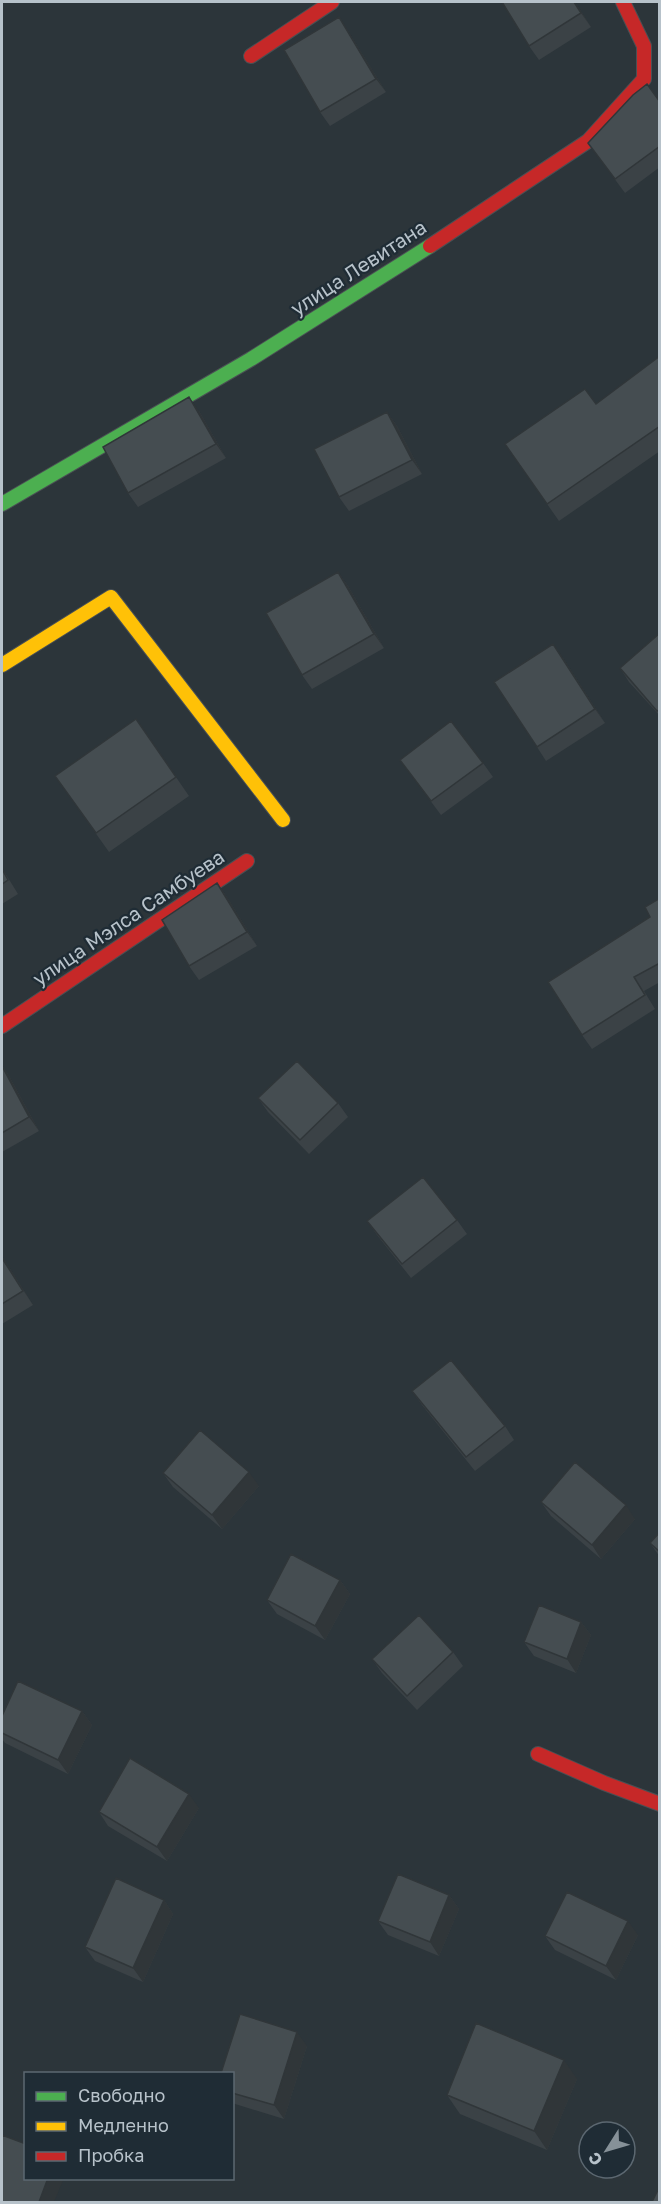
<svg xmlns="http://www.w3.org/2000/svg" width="661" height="2204" viewBox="0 0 661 2204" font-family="'Golos Text',sans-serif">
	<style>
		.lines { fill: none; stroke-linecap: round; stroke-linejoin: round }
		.fast-casing { stroke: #4a5054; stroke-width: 16 }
		.slow-casing { stroke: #4a5054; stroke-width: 16 }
		.jam-casing { stroke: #4a5054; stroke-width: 16 }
		.fast { stroke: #4caf50; stroke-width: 14 }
		.slow { stroke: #ffc107; stroke-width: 14 }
		.jam { stroke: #c62828; stroke-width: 14 }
		.wall { fill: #3b4246 }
		.shaded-wall { fill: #303639 }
		.building { fill: #454d51; stroke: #303639; stroke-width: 1.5 }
		.labels { text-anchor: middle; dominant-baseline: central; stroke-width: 4.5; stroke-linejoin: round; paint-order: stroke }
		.street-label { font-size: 20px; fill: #b7c2ca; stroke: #1f2c35 }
	</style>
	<rect width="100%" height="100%" fill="#2c353a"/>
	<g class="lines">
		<defs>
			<path id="fast" d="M2,504l249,-145 179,-113"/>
			<path id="slow" d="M2,665l109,-68 172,223"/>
			<path id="jam" d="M251,56l81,-54
				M430,246l158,-105 56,-62v-33l-21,-44
				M2,1026l245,-165
				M538,1754l66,29 56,21"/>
		</defs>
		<use href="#fast" class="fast-casing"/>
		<use href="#slow" class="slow-casing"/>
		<use href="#jam" class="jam-casing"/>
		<use href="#fast" class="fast"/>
		<use href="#slow" class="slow"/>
		<use href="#jam" class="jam"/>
	</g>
	<path class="wall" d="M502,2h73l16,25 -52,33 -10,-14z
		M348,31l38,61 -56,34 -10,-14z
		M660,102v65l-35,26 -37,-50z
		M660,356v95l-101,70 -54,-77 91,-40z
		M199,411l27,47 -88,49 -10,-14z
		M387,412l10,14 25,48 -73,37 -10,-14z
		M338,572l10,14 36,62 -72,41 -10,-14z
		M660,633v83l-31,-34 -9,-14z
		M563,658l42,65 -59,38 -9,-14z
		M136,719l53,77 -80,56 -54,-76z
		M400,760l83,3 10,14 -52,38z
		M2,868l16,26 -16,10z
		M217,883l10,14 30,49 -58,34 -10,-14z
		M660,898v84l-16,9 11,18 -63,40 -10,-14z
		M2,1065l7,11 30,55 -37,21z
		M258,1098l80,5 10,14 -39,37 -41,-42z
		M457,1220l10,14 -56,44 -34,-43 -10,-14z
		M2,1256l31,49 -31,19z
		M412,1391l93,35 9,14 -39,31 -53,-66z
		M163,1473l96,13 -37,43 -49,-42z
		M541,1502l94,17 -34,40 -50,-43z
		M660,1532v25l-10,-14z
		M340,1580l10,14 -25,46 -48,-26 -10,-14z
		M581,1622l10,13 -15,38 -42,-17 -10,-14z
		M453,1652l10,14 -46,44 -35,-37 -10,-14z
		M82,1711l10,14 -24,49 -63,-31 -3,-4v-23z
		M199,1808l-32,53 -59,-35 -9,-14z
		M449,1895l10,14 -20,47 -51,-21 -10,-14z
		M164,1900l9,14 -30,68 -48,-21 -10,-14z
		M638,1935l-22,45 -61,-30 -10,-14z
		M307,2046l-23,73 -52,-16v-30z
		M577,2079l-30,71 -87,-36 -13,-19z"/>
	<path class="shaded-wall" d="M574,2h1l16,25 -10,-14z
		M339,17l9,14 38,61 -10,-13z
		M189,397l10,14 27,47 -10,-14z
		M387,412l10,14 25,48 -10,-14z
		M338,572l10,14 36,62 -10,-14z
		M553,644l10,14 42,65 -10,-14z
		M217,883l10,14 30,49 -10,-14z
		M2,1065l7,11 30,55 -10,-14z
		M2,1256l31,49 -31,-47z
		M249,1472l10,14 -37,43 -10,-14z
		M626,1505l9,14 -34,40 -9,-14z
		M340,1580l10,14 -25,46 -10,-14z
		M581,1622l10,13 -15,38 -9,-14z
		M82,1711l10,14 -24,49 -10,-14z
		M189,1794l10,14 -32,53 -10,-14z
		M449,1895l10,14 -20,47 -9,-14z
		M164,1900l9,14 -30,68 -10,-14z
		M628,1921l10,14 -22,45 -10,-14z
		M297,2032l10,14 -23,73 -10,-14z
		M564,2060l13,19 -30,71 -13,-19z
		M48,2178h16l-10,24h-15z"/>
	<path class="building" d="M502,2h72l7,11 -52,33z
		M339,17l37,62 -56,33 -36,-62z
		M647,84l13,18v44l-45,33 -27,-36 45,-48z
		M660,356v70l-113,78 -42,-60 80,-55 11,15z
		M189,397l27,47 -88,49 -25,-46z
		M387,412l25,48 -73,37 -25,-48z
		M338,572l36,62 -72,41 -36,-62z
		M660,633v76l-3,2 -37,-43z
		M553,644l42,65 -58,38 -43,-65z
		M136,719l40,58 -80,56 -41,-57z
		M451,721l32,42 -52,38 -31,-41z
		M2,869l6,11 -6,4z
		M217,883l30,49 -58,34 -27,-46z
		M660,898v65l-26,14 11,18 -63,40 -34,-53 102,-65 -5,-10z
		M297,1061l41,42 -38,37 -42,-42z
		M2,1066l27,51 -27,16z
		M423,1177l34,43 -55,44 -35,-43z
		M2,1258l21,33 -21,13z
		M451,1360l54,66 -39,31 -54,-66z
		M200,1430l49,42 -37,43 -49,-42z
		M575,1462l51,43 -34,40 -51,-43z
		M660,1532v20l-10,-9z
		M291,1554l49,26 -25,46 -48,-26z
		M539,1605l42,17 -14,37 -43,-17z
		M419,1615l34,37 -46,44 -35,-37z
		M18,1681l64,30 -24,49 -56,-27v-17z
		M130,1758l59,36 -32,53 -58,-35z
		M398,1874l51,21 -19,47 -52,-21z
		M116,1878l48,22 -31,68 -48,-21z
		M567,1892l61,29 -22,45 -61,-30z
		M240,2014l57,18 -23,73 -42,-12v-20h-11z
		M476,2023l88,37 -30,71 -87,-36z
		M2,2135l24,9v34h22l-9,24h-37z
		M660,2186v16h-8z"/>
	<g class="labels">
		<g class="street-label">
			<text transform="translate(358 267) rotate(-33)">улица Левитана</text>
			<text transform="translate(128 917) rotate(-34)">улица Мэлса Самбуева</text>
		</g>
	</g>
	<rect width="661" height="2204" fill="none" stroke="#b7c2ca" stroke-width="6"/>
	<rect x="24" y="2072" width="210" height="108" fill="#1f2c35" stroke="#5c6871" stroke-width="1.5"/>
	<rect x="36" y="2092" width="30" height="9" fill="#4caf50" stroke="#5c6871" stroke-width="1.5"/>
	<text x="78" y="2102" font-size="18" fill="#b7c2ca">Свободно</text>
	<rect x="36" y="2122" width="30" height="9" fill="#ffc107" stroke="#5c6871" stroke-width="1.5"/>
	<text x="78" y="2132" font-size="18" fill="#b7c2ca">Медленно</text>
	<rect x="36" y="2152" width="30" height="9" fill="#c62828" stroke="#5c6871" stroke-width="1.5"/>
	<text x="78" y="2162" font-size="18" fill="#b7c2ca">Пробка</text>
	<g transform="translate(607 2150) rotate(233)"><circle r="28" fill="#1f2c35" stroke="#5c6871" stroke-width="1.5"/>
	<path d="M0-4.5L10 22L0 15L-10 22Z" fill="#869198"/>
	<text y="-9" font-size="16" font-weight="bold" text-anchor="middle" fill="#b7c2ca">С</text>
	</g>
</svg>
